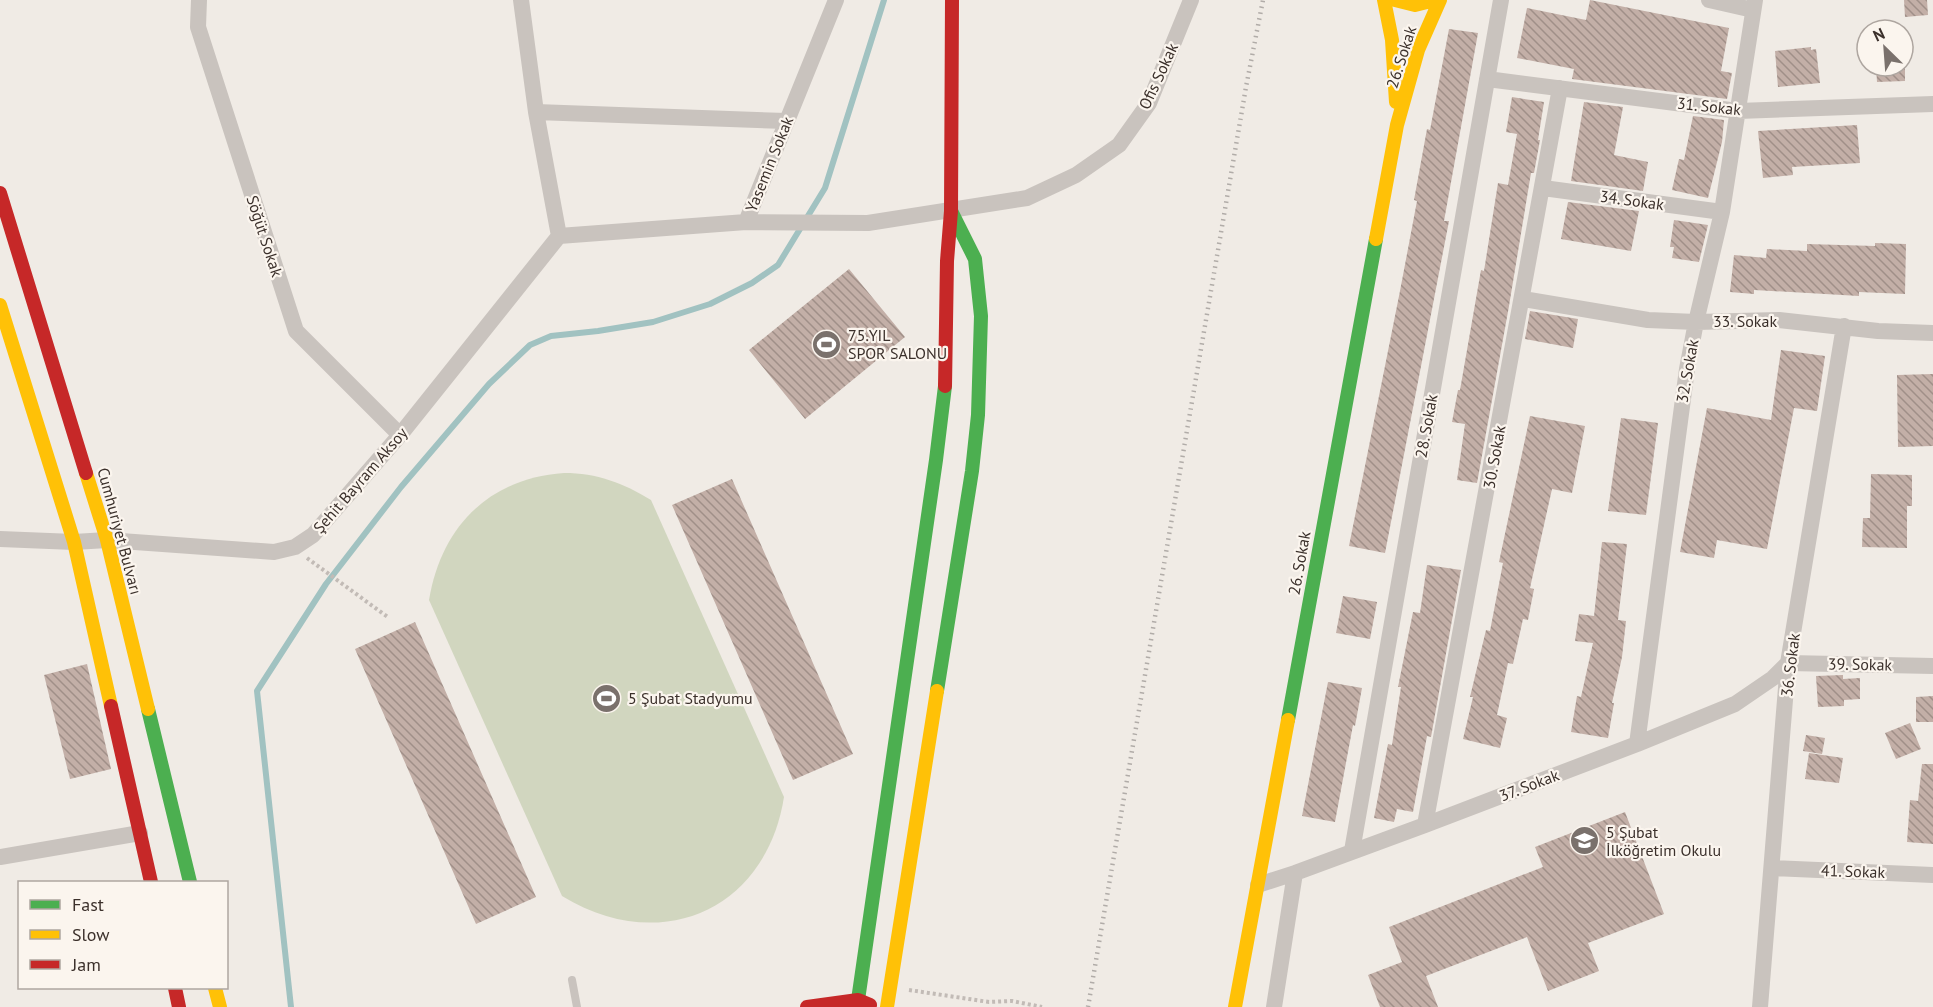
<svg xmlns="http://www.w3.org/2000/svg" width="1933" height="1007" viewBox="0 0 1933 1007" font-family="'PT Sans',sans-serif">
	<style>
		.green { fill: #d1d6bf }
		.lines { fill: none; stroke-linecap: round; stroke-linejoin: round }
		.stream { stroke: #a1c2c1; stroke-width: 6 }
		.building { fill: url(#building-back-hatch) }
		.path { stroke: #c2bbb6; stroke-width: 4; stroke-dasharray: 3 3; stroke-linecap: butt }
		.lane { stroke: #c9c3be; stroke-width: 8 }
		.street { stroke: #c9c3be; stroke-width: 16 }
		.fast { stroke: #4caf50; stroke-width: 14 }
		.slow { stroke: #ffc107; stroke-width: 14 }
		.jam { stroke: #c62828; stroke-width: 14 }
		.rail { stroke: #b1aca8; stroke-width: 4.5; stroke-dasharray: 1.5 4.5; stroke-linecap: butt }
		.labels { text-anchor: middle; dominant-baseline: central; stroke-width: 4.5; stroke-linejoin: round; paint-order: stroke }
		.street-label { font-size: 16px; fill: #3b302b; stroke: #fbf5ee }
		.poi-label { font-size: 16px; fill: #3b302b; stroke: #fbf5ee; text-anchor: start }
	</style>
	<defs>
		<pattern id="building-back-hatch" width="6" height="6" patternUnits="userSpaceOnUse" patternTransform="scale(1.5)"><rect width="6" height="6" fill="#c3afa7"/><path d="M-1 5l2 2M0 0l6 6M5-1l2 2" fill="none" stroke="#a08f88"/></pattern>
	</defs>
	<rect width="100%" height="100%" fill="#f0ebe5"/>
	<path class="green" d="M564,473c33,0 59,10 87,27l133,297c-18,114 -125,159 -222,99l-133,-296c12,-73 60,-122 135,-127z"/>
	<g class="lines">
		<path class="stream" d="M291,1007l-34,-316 69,-107 75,-97 88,-103 41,-39 21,-9 47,-5 55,-9 57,-18 42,-21 26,-18 47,-77 59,-188"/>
	</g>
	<path class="building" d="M1590,0l139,28 -8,43 11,2 -5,26 -155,-20 2,-10 -57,-11 10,-50 59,12z
		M1904,0h23l1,15 -23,2z
		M1449,29l29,4 -34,188h5l-64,332 -36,-7 51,-255 17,-90 -3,-1 13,-71 3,1z
		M1811,47v3l5,-1 4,34 -42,4 -3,-36z
		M1876,66h29v15l-28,1z
		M1512,97l32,5 -6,38h2l-6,33h-3l-22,133 -32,177 -20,-3 8,-56 -13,-2 6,-32h2l21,-120 3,1 14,-88 10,2 9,-51 -11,-2z
		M1584,102l39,5 -9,48 34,7 -5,29 -72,-10z
		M1693,116l31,4 -2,22 -14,56 -36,-8 7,-31 5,1z
		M1857,125l3,38 -68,4 1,8 -30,3 -5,-47z
		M1568,202l71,9 -8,40 -70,-12z
		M1674,220l34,5 -9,37 -27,-4 2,-11h-4z
		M1875,243l31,1 -1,50 -46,-2v4l-105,-6v4l-24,-2 4,-37 32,3 1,-9 40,2v-7l68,2z
		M849,269l56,68 -100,82 -56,-69z
		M1530,311l48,8 -5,29 -48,-9z
		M1781,350l44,6 -8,55 -23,-3 -27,141 -50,-9 -3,18 -34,-6 27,-144 64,12z
		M1933,374v72l-35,1 -1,-72z
		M1530,416l55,10 -13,67 -20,-4 -22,99 4,1 -6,31 -5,-1 -10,45 -5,-1 -11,52 10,3 -7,30 -37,-9 10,-42h-3l16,-67 4,1 13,-68 -4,-1z
		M1621,418l37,5 -12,92 -38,-4z
		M1871,474l41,1v31h-5v42l-45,-1 1,-29h7z
		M732,479l121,275 -60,26 -121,-275z
		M1602,542l25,2 -9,76 8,1 -4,36 -10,46h2l-6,35 -37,-6 6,-36 4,1 12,-54 -18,-2 4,-27 15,2z
		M1427,565l34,5 -30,167 -4,-1 -14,76 -16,-3 -3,13 -20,-4 14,-74 4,1 9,-58h-3l15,-75 7,1z
		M1343,596l34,6 -7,37 -34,-6z
		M415,622l121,275 -60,27 -121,-275z
		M87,664l24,105 -41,10 -26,-104z
		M1843,675v4l17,-1v21l-16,1v6l-26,1 -2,-31z
		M1328,682l34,6 -7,38 -2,-1 -18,97 -33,-6z
		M1933,696v26h-17v-25z
		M1910,723l11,26 -25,10 -11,-26z
		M1806,735l19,3 -3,16 -19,-3z
		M1809,753l34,5 -4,25 -34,-4z
		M1922,764h11v80l-26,-2 3,-42 8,1z
		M1625,812l39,102 -76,29 11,28 -51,20 -21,-54 -101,39 12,31h-58l-12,-32 34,-13 -13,-35 154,-60 -8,-20z"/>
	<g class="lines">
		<path class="path" d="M307,558l82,60
			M909,990l80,12 23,-1 30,6"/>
		<path class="lane" d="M572,980l5,27"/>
		<path class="street" d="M199,0l-1,27 98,304 104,104
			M521,0l15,112 23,124
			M1709,0l44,10
			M1487,79l251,32 195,-7
			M536,112l250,9
			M1543,188l179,24
			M746,222l122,1 159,-25 49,-23 43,-30 30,-42 42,-103
			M559,236l187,-14 90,-222
			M1523,299l125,21 48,2 83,-2 99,11 55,2
			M0,539l74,3 33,-2 167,12 21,-5 18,-12 87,-100 159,-199
			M1637,744l50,-375 9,-47 26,-110 33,-212
			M1425,825l135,-737
			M1352,851l149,-851
			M0,857l140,-24
			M1773,868l160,7
			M1258,885l37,-12 130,-48 212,-81 98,-40 38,-26 15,-15 145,3
			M1274,1007l21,-134
			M1760,1007l28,-344 56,-337"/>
		<path class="fast" d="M937,691l35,-220 6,-56 3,-99 -6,-57 -24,-48
			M148,709l42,173
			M1288,720l88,-481
			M857,1007l79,-547 9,-74"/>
		<path class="slow" d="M1384,0l8,40 4,62
			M1395,0l20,5 20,-5
			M1376,239l21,-114 21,-75 22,-50
			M0,305l74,237 37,164
			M86,473l21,67 41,169
			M215,988l5,19
			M887,1007l50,-316
			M1235,1007l53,-287"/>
		<path class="jam" d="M0,193l86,280
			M945,386l2,-125 4,-50 1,-211
			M111,706l40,176
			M175,988l4,19
			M807,1007l51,-7 12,5"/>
		<path class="rail" d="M1088,1007l158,-920 17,-87"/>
	</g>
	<defs>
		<symbol id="stadium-disc" viewBox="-11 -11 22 22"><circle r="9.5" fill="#7a716c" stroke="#fbf5ee"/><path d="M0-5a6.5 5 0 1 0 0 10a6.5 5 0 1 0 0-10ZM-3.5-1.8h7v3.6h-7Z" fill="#fff"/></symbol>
		<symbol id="school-disc" viewBox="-11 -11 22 22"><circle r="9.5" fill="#7a716c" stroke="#fbf5ee"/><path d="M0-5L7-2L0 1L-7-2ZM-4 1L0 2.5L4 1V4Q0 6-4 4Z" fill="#fff"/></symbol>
	</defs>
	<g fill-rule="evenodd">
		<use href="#stadium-disc" x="810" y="328" width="33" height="33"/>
		<use href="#stadium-disc" x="590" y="682" width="33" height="33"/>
		<use href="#school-disc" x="1568" y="824" width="33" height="33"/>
	</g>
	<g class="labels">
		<g class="street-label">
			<text transform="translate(1401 57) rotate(-72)">26. Sokak</text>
			<text transform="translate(1158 76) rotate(-65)">Ofis Sokak</text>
			<text transform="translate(1709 106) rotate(6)">31. Sokak</text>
			<text transform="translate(769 164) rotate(-68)">Yasemin Sokak</text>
			<text transform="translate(1632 200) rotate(8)">34. Sokak</text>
			<text transform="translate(265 236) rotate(72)">Söğüt Sokak</text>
			<text x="1745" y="321">33. Sokak</text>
			<text transform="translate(1687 371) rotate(-80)">32. Sokak</text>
			<text transform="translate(1426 426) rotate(-80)">28. Sokak</text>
			<text transform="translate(1494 457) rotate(-80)">30. Sokak</text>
			<text transform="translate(360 480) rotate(-49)">Şehit Bayram Aksoy</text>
			<text transform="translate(120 531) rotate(75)">Cumhuriyet Bulvarı</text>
			<text transform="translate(1299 563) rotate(-80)">26. Sokak</text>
			<text transform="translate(1860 664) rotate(1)">39. Sokak</text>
			<text transform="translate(1790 665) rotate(-83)">36. Sokak</text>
			<text transform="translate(1529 785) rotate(-21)">37. Sokak</text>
			<text transform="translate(1853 871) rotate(2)">41. Sokak</text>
		</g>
		<g class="poi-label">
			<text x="848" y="335">75.YIL<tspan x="848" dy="18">SPOR SALONU</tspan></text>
			<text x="628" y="698">5 Şubat Stadyumu</text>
			<text x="1606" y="832">5 Şubat<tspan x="1606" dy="18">İlköğretim Okulu</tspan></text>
		</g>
	</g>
	<rect x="18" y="881" width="210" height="108" fill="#fbf5ee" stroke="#aea6a0" stroke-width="1.5"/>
	<rect x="30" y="900" width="30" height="9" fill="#4caf50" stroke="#aea6a0" stroke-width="1.5"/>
	<text x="72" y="911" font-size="18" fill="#3b302b">Fast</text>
	<rect x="30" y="930" width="30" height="9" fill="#ffc107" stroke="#aea6a0" stroke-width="1.5"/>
	<text x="72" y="941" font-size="18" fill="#3b302b">Slow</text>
	<rect x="30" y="960" width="30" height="9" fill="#c62828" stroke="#aea6a0" stroke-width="1.5"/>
	<text x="72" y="971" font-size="18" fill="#3b302b">Jam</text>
	<g transform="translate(1885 48) rotate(335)"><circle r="28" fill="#fbf5ee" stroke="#aea6a0" stroke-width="1.5"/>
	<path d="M0-4.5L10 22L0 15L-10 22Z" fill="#7a716c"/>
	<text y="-9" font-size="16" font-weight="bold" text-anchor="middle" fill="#3b302b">N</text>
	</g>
</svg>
